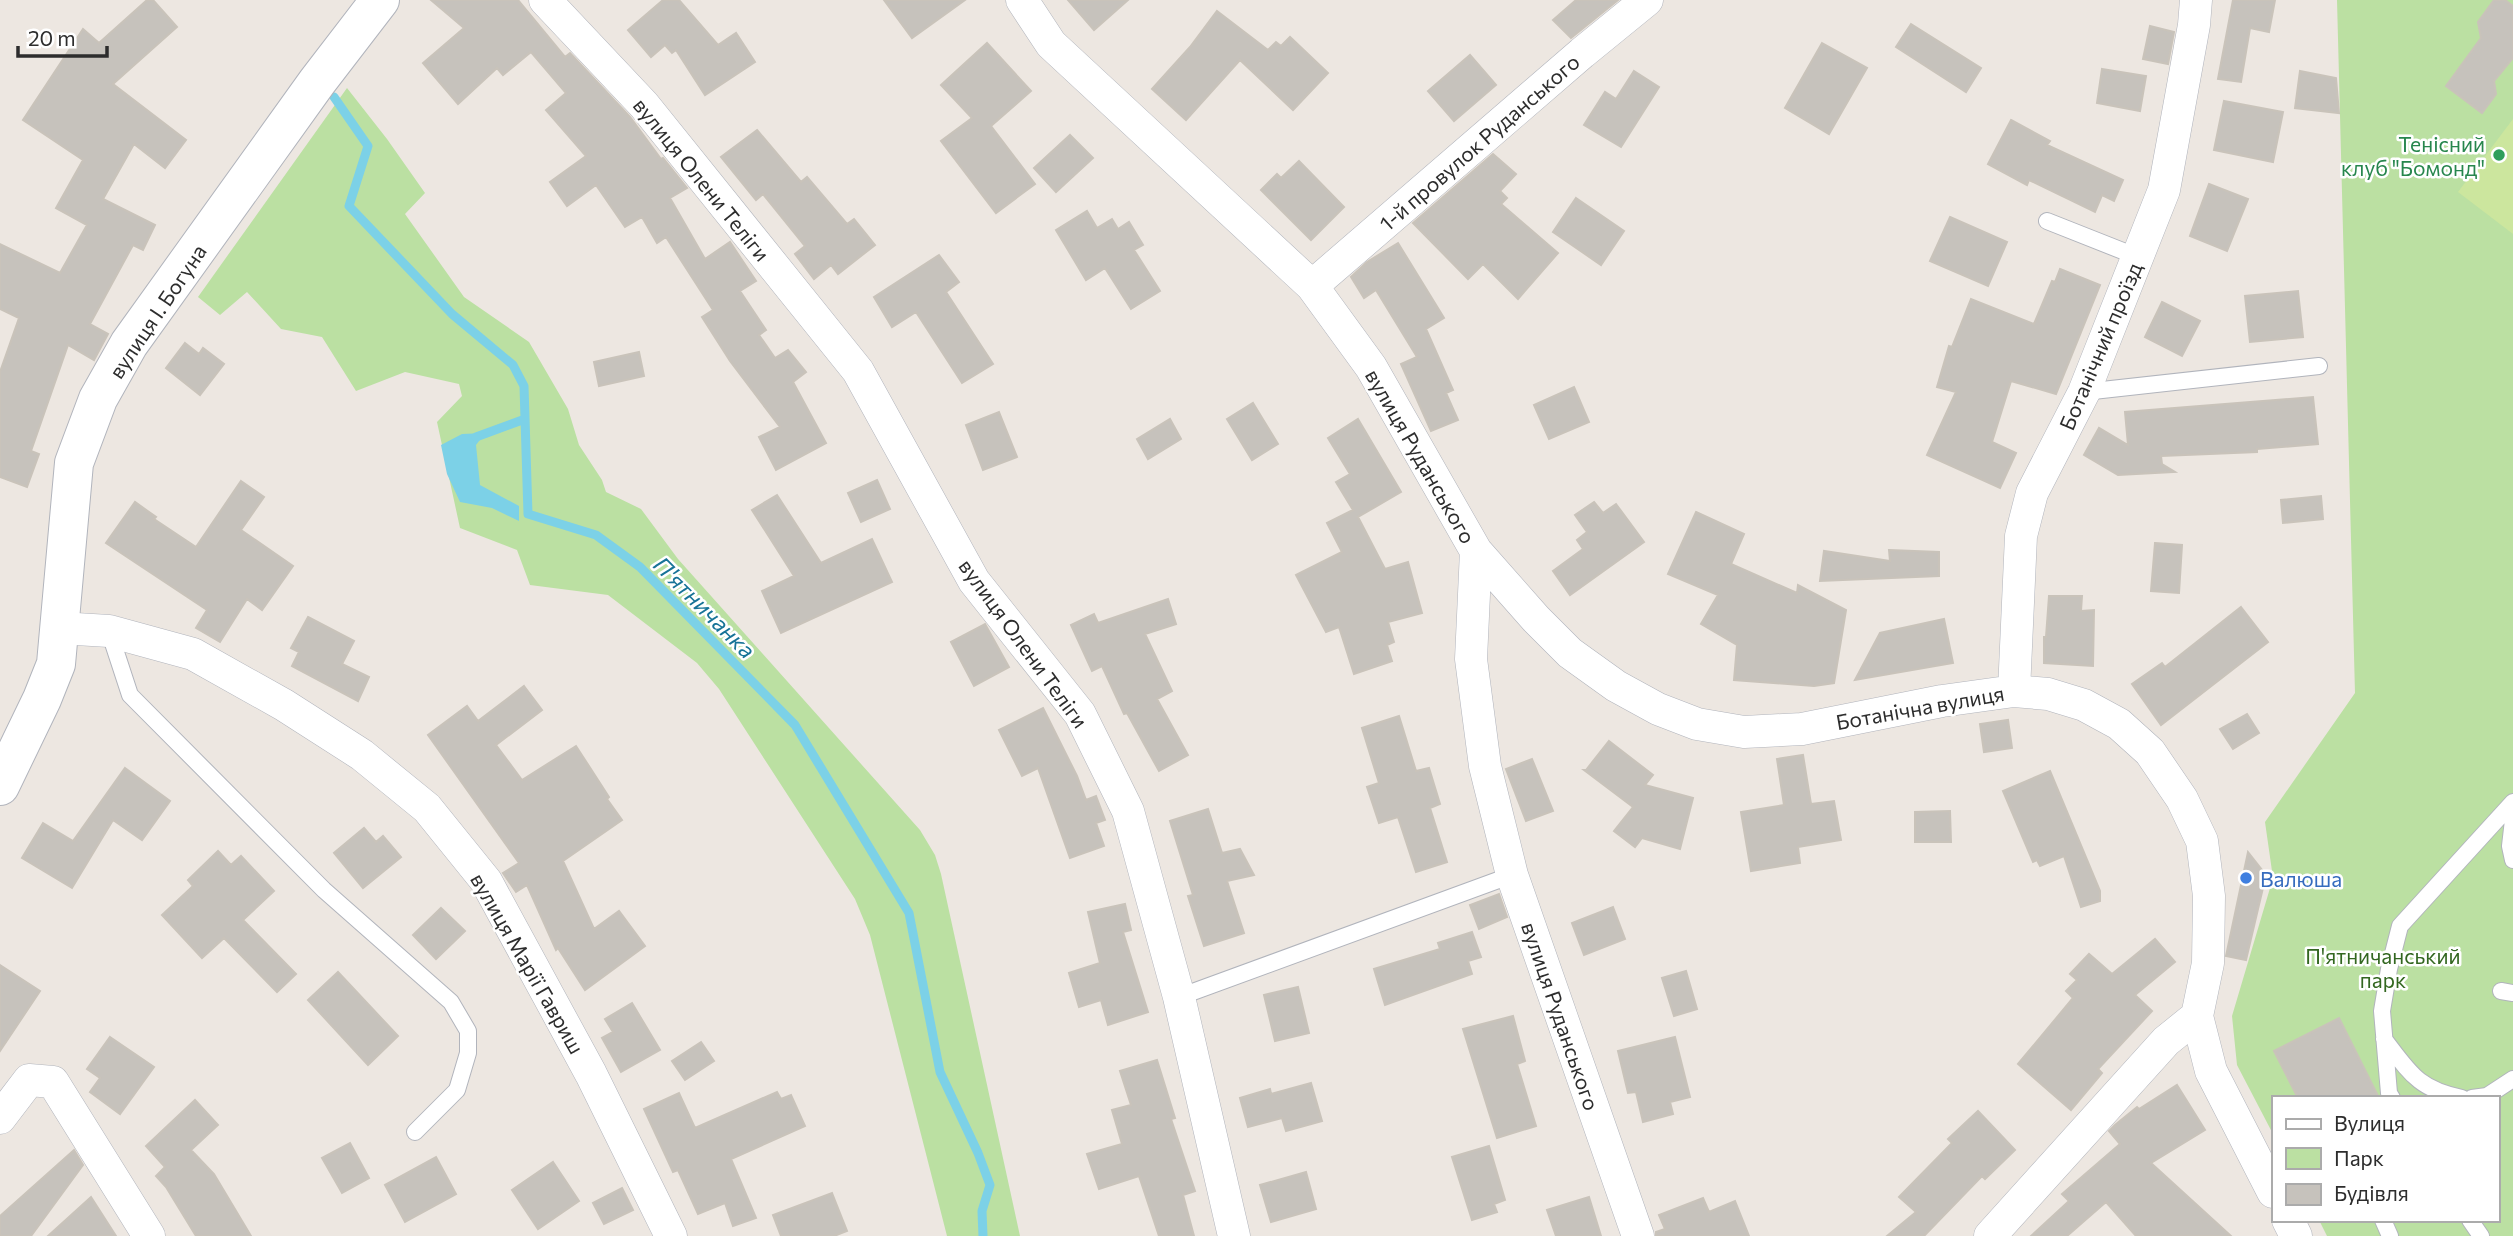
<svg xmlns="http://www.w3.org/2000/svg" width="2513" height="1236" viewBox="0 0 2513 1236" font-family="Commissioner,sans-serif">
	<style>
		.green { fill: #bbe0a2 }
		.pitch { fill: #cce69e }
		.water { fill: #7cd1e7 }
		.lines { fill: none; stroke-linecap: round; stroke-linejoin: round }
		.stream { stroke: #7cd1e7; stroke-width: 9 }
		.building { fill: #c6c2bc; stroke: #c9c3ba; stroke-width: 2 }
		.lane-casing { stroke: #b1b4bc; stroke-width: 18 }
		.street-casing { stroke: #b1b4bc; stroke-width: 33 }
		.secondary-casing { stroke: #b1b4bc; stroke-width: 40 }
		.lane { stroke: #fff; stroke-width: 16 }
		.street { stroke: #fff; stroke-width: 32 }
		.secondary { stroke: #fff; stroke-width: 38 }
		.leisure-dot { fill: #2e9e5b; stroke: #fff; stroke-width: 2.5 }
		.shop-dot { fill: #3f7fe0; stroke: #fff; stroke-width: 2.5 }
		.labels { text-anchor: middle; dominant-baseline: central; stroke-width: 5; stroke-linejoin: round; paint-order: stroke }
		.street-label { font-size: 21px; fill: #2d2d2d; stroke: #fff }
		.leisure-label { font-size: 21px; fill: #27864d; stroke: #fff; text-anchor: end }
		.shop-label { font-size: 21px; fill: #366cbe; stroke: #fff; text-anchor: start }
		.park-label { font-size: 21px; fill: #336720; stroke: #fff }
		.water-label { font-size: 23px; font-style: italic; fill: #177397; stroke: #fff }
	</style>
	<rect width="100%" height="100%" fill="#ede7e1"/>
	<path class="green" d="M2337,0h176v1236h-186l-8,-16h178v-122h-224v36l-36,-69 -5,-49 41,-138 -8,-56 90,-129z
		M347,88l40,51 38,54 -20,21 59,83 65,45 39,67 11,36 23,35 4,12 35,17 37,50 242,271 15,25 6,19 79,362h-73l-77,-301 -15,-36 -136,-210 -22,-26 -89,-68 -78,-10 -13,-35 -57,-22 -23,-106 25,-26 -3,-12 -54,-12 -49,19 -34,-54 -41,-8 -34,-37 -27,23 -22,-18z"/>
	<path class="pitch" d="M2513,119v115l-55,-42z"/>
	<path class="water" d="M485,433l-9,12 4,40 39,21v15l-27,-13 -32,-6 -13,-28 -6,-29 21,-11z"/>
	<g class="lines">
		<path class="stream" d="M334,97l34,49 -19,60 103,108 61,51 11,21 4,128 68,21 44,32 155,158 114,188 31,159 38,81 12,32 -8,26 1,25
			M476,437l49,-18"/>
	</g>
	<path class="building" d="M147,0h6l24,27 -64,57 73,56 -21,28 -31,-24 -31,55 52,26 -12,25 -10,-5 -43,79 18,10 -14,26 -26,-15 -37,106 8,3 -12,33 -27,-10v-105l19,-54 -19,-9v-65l60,29 27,-48 -31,-17 27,-48 -60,-40 60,-91 16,14z
		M431,0h87l47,57 5,-4 60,64 31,42 2,-1 24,30 -17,10 35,61 25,-17 26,39 -16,10 26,39 -7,5 16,23 13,-8 18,22 -13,10 33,61 -50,27 -17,-33 21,-10 -50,-66 -28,-44 11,-7 -47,-73 -9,6 -15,-26 -17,10 -29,-42 -29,21 -17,-24 36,-26 -40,-46 20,-17 -35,-41 -28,23 -6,-7 -39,36 -35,-41 41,-35z
		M663,0h16l39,45 18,-12 19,29 -50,33 -29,-45 -4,3 -7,-8 -14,12 -23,-27z
		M884,0h81l-53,38z
		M1068,0h60l-34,30z
		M1576,0h42l-47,38 -18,-18z
		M2233,0h42l-6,32 -19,-4 -9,54 -23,-3z
		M2494,0h11l8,6v52l-19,23 2,13 -14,19 -36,-27 35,-48 -3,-16z
		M1217,11l51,39 8,-8 5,4 9,-9 38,36 -35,37 -53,-50 -54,60 -34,-31 38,-42z
		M1911,24l70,44 -15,24 -70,-45z
		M2150,26l24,6 -6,32 -25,-5z
		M987,43l44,48 -40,35 44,58 -39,29 -55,-72 31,-23 -31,-33z
		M1822,43l45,25 -38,66 -44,-26z
		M1470,55l26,30 -42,36 -26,-30z
		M2102,69l44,7 -6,35 -43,-8z
		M1634,71l25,16 -38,60 -37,-22 21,-33 11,7z
		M2300,71l36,7 3,35 -44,-5z
		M2224,101l59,11 -10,50 -59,-12z
		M2011,120l39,21 -3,4 76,35 -9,21 -12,-6 -7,17 -66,-32 -2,5 -39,-21z
		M757,130l44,52 6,-5 40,47 7,-5 21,26 -37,29 -7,-9 -17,14 -19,-25 10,-8 -42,-52 -7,6 -35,-43z
		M1070,135l23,23 -37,34 -22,-24z
		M1493,154l23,20 -16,17 7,7 -6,6 57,49 -40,46 -35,-35 -15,15 -55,-56z
		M1299,161l45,46 -33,33 -50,-50 16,-16 4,4z
		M2209,184l39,15 -21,52 -37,-15z
		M1576,198l48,33 -23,34 -48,-33z
		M1087,211l10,17 15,-9 6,10 11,-7 14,23 -9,5 26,41 -29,18 -26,-41 -19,12 -30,-50z
		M1950,217l57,25 -19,44 -58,-25z
		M1398,243l46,75 -18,11 27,61 -7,3 12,27 -27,11 -30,-67 16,-7 -41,-67 -12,8 -13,-21 16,-15z
		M939,255l20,27 -13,10 47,72 -31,19 -46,-71 -24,15 -18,-30z
		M2060,269l40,16 -44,109 -45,-13 -19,61 24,11 -16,35 -73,-33 29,-63 -19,-5 12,-41 3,1 19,-48 63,25 18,-43 3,1z
		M2298,291l5,46 -53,5 -5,-46z
		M2162,302l38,19 -18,35 -37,-19z
		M185,343l14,11 4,-6 21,16 -24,31 -34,-27z
		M639,352l5,24 -45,10 -5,-24z
		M1574,387l15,35 -40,17 -15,-34z
		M2313,397l5,47 -61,5v3l-96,4 1,8 13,8 -57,3 -34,-20 15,-27 29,17 -3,-33z
		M1253,403l25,41 -26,16 -25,-41z
		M999,412l18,45 -34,13 -17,-45z
		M1170,419l11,20 -33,20 -11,-20z
		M1358,419l43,73 -43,25 27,52 23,-7 14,51 -34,9 6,20 -7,3 5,16 -38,13 -15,-47 -13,5 -30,-57 46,-23 -15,-29 26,-13 -17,-28 14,-8 -22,-36z
		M877,480l13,29 -29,13 -13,-29z
		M241,481l23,16 -23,33 52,36 -31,44 -15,-11 -27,43 -24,-14 11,-18 -101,-67 29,-41 21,15 -2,2 42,28z
		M777,495l44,68 51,-24 20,43 -111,51 -19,-42 32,-15 -42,-66z
		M2321,496l2,23 -40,4 -2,-23z
		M1594,502l9,11 13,-9 28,38 -74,53 -17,-24 30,-22 -6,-9 10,-8 -12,-17z
		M1696,512l48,22 -13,30 66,29 1,-8 48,25 -12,73 -20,3 -80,-6 3,-35 -36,-21 17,-29 -50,-21z
		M2155,543l27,2 -3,48 -28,-2z
		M1889,550l50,2v24l-119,5 4,-30 66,10z
		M2049,596h33l-1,15 13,-1 -1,56 -49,-3v-26h2z
		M1168,599l8,25 -31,10 27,57 -15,8 31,56 -29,16 -32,-58 -3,1 -22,-48 -10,5 -21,-46 23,-11 4,9z
		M2241,607l27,35 -107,83 -29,-41 30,-21 3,4z
		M308,617l46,24 -12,23 27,13 -11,24 -66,-35 7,-14 -8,-4z
		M1944,619l9,44 -98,17 25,-47z
		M985,624l24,43 -35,19 -23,-44z
		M524,686l18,24 -46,35 26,35 54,-34 33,51 -2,2 15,21 -59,41 31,68 25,-18 26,35 -60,44 -27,-42 -2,2 -29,-65 -11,7 -13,-19 16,-10 -91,-128 39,-29 11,15z
		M1043,708l34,68 9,24 10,-4 9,24 -9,3 8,23 -34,12 -32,-90 -16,8 -23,-46z
		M2247,714l12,19 -26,16 -13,-20z
		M1399,716l17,55 13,-3 11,36 -10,4 17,54 -31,10 -18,-55 -19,6 -12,-36 12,-4 -17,-55z
		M2008,720l4,28 -28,4 -4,-28z
		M1609,741l44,34 -8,10 48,13 -13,51 -38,-11 -7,9 -21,-16 19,-24 -49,-37h2z
		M1803,755l8,49 23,-3 7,39 -43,7 2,16 -49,8 -10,-59 43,-7 -7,-46z
		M1532,759l21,52 -27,10 -20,-52z
		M125,768l45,33 -28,39 -29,-20 -41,68 -50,-30 21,-35 30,18z
		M2050,771l50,120v10l-19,6 -17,-51 -24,10 -3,-6 -4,2 -30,-71z
		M1208,809l14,44 18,-4 14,26 -27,6 17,52 -40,13 -16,-50 5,-1 -23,-74z
		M1950,811l1,31h-36v-30z
		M364,828l12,14 7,-6 18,21 -38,31 -29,-35z
		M218,851l13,14 10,-9 33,35 -31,29 53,54 -19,18 -53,-54 -22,20 -40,-43 31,-29 -5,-6z
		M2248,852l18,23 -20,85 -20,-4z
		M1499,894l8,23 -28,12 -9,-24z
		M1125,904l6,26 -8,2 25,80 -40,13 -7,-25 -22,7 -10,-34 31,-10 -12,-51z
		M1613,907l12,32 -41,16 -12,-32z
		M441,908l24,23 -29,28 -23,-24z
		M1472,932l9,25 -13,4 4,13 -87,31 -11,-36 66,-20 -2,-6z
		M2155,939l20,23 -40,33 17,16 -54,58 4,4 -31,37 -53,-46 55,-66 -7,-7 11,-11 -7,-6 19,-20 23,20z
		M0,965l40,26 -40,60z
		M1686,971l11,38 -23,7 -12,-38z
		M338,972l60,64 -30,29 -60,-65z
		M1298,987l11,46 -34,8 -11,-46z
		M632,1003l28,47 -39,22 -19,-34 11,-6 -8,-13z
		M1513,1016l12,45 -8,3 19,62 -39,12 -34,-109z
		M2339,1018l40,80h-81l-24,-47z
		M110,1037l44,30 -34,47 -30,-22 10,-14 -13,-9z
		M1675,1037l15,60 -20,5 3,12 -30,8 -7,-30 -8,1 -10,-42z
		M701,1042l13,19 -29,19 -13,-19z
		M1157,1060l18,58 -4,1 24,72 -12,4 11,41h-35l-20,-60 -40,13 -12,-35 35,-10 -10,-34 19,-5 -11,-34z
		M1311,1083l11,38 -36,10 -4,-13 -34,9 -8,-29 30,-9 1,5z
		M2177,1085l28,45 -54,33 80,73h-95l-30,-34 -39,34h-36l38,-35 -7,-7 58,-50 -11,-13 6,-6 22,-18 2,2z
		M777,1092l4,7 10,-4 14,31 -74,33 25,59 -23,8 -8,-23 -27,11 -20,-44 -5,2 -29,-63 35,-16 16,35z
		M195,1100l23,25 -27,25 23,24 37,62h-55l-30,-49 -10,-11 9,-9 -19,-21z
		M1978,1111l37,39 -30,29 -3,-3 -58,60h-37l29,-24 -17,-15 53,-54 -4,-4z
		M350,1143l19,35 -27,15 -20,-35z
		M1489,1146l16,54 -11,4 3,8 -25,8 -20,-63z
		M74,1150l9,15 -52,71h-31v-20z
		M436,1157l20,37 -51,28 -20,-37z
		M553,1162l26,39 -41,28 -26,-39z
		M1306,1172l10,37 -45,13 -11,-37z
		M622,1188l11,22 -29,14 -11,-21z
		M832,1193l15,38 -13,5h-53l-8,-21z
		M91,1197l25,39h-68z
		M1589,1197l12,39h-45l-9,-26z
		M1703,1198l6,14 26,-11 14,35h-93v-4l9,-3 -6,-14z"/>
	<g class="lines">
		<defs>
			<path id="lane" d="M2047,221l91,36
				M2084,392l235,-26
				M109,631l21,64 194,195 127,112 17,29v22l-11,37 -42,42
				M2513,820l-3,26 3,14
				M2501,991l12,2
				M1179,997l333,-122
				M2384,1039c26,34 34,50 78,59
				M2392,1098l-3,-5 -7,-82 7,-42 11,-43 113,-124
				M2472,1098l15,-2 26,-17
				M2383,1220l7,16
				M2470,1220l11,16"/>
			<path id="street" d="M545,0l99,105 214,266 116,210 106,133 48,97 51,186 55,239
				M1022,0l29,44 261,242 59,81 105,184 60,68 34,34 46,33 42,23 39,15 47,8 58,-3 140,-28 72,-10 34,3 36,11 35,19 31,28 32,47 20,42 7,55 -1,67 -11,53 14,55 62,121
				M1312,286l270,-233 65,-53
				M1476,551l-5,108 14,107 27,109 126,361
				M59,628l50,3 84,23 91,51 78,50 65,53 59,73 105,193 80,162
				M2014,691l7,-155 11,-43 52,-101 80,-202 30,-165 2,-25
				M0,1118l29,-38 24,2 96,154
				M2288,1220l8,16
				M1990,1236l176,-195 31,-25"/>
			<path id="secondary" d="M0,786l42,-87 14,-35 18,-201 24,-64 31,-55 188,-262 63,-82"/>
		</defs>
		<use href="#lane" class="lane-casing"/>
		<use href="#street" class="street-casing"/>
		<use href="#secondary" class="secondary-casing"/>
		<use href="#lane" class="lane"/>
		<use href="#street" class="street"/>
		<use href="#secondary" class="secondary"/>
	</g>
	<circle class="leisure-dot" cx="2499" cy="155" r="7"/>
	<circle class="shop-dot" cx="2246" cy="878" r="7"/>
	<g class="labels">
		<g class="street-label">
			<text transform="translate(1479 142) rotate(-41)">1-й провулок Руданського</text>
			<text transform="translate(702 179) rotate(51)">вулиця Олени Теліги</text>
			<text transform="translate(157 311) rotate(-56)">вулиця І. Богуна</text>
			<text transform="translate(2100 346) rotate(-67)">Ботанічний проїзд</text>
			<text transform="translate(1421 456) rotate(60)">вулиця Руданського</text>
			<text transform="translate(1024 643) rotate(54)">вулиця Олени Теліги</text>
			<text transform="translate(1920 707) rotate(-10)">Ботанічна вулиця</text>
			<text transform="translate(528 963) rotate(60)">вулиця Марії Гавриш</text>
			<text transform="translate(1561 1016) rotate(71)">вулиця Руданського</text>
		</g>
		<g class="leisure-label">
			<text x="2485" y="143">Тенісний<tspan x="2485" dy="24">клуб "Бомонд"</tspan></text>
		</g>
		<g class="shop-label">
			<text x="2260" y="878">Валюша</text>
		</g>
		<g class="park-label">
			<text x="2383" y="955">П'ятничанський<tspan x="2383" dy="24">парк</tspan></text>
		</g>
		<g class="water-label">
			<text transform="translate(705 607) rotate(45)">П'ятничанка</text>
		</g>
	</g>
	<rect x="2272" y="1096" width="228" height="126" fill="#ffffff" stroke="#ababab" stroke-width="2"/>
	<rect x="2286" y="1119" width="35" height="10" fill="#ffffff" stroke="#ababab" stroke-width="2"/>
	<text x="2334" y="1131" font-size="21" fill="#2d2d2d">Вулиця</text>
	<rect x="2286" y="1148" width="35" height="21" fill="#bbe0a2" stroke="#ababab" stroke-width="2"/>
	<text x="2334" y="1166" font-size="21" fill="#2d2d2d">Парк</text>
	<rect x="2286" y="1184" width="35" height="21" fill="#c6c2bc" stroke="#ababab" stroke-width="2"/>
	<text x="2334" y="1201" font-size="21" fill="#2d2d2d">Будівля</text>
	<path d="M18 46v10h89v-10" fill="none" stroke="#2d2d2d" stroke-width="3.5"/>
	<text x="28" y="46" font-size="21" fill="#2d2d2d" stroke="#ffffff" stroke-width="5" paint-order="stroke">20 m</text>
</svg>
